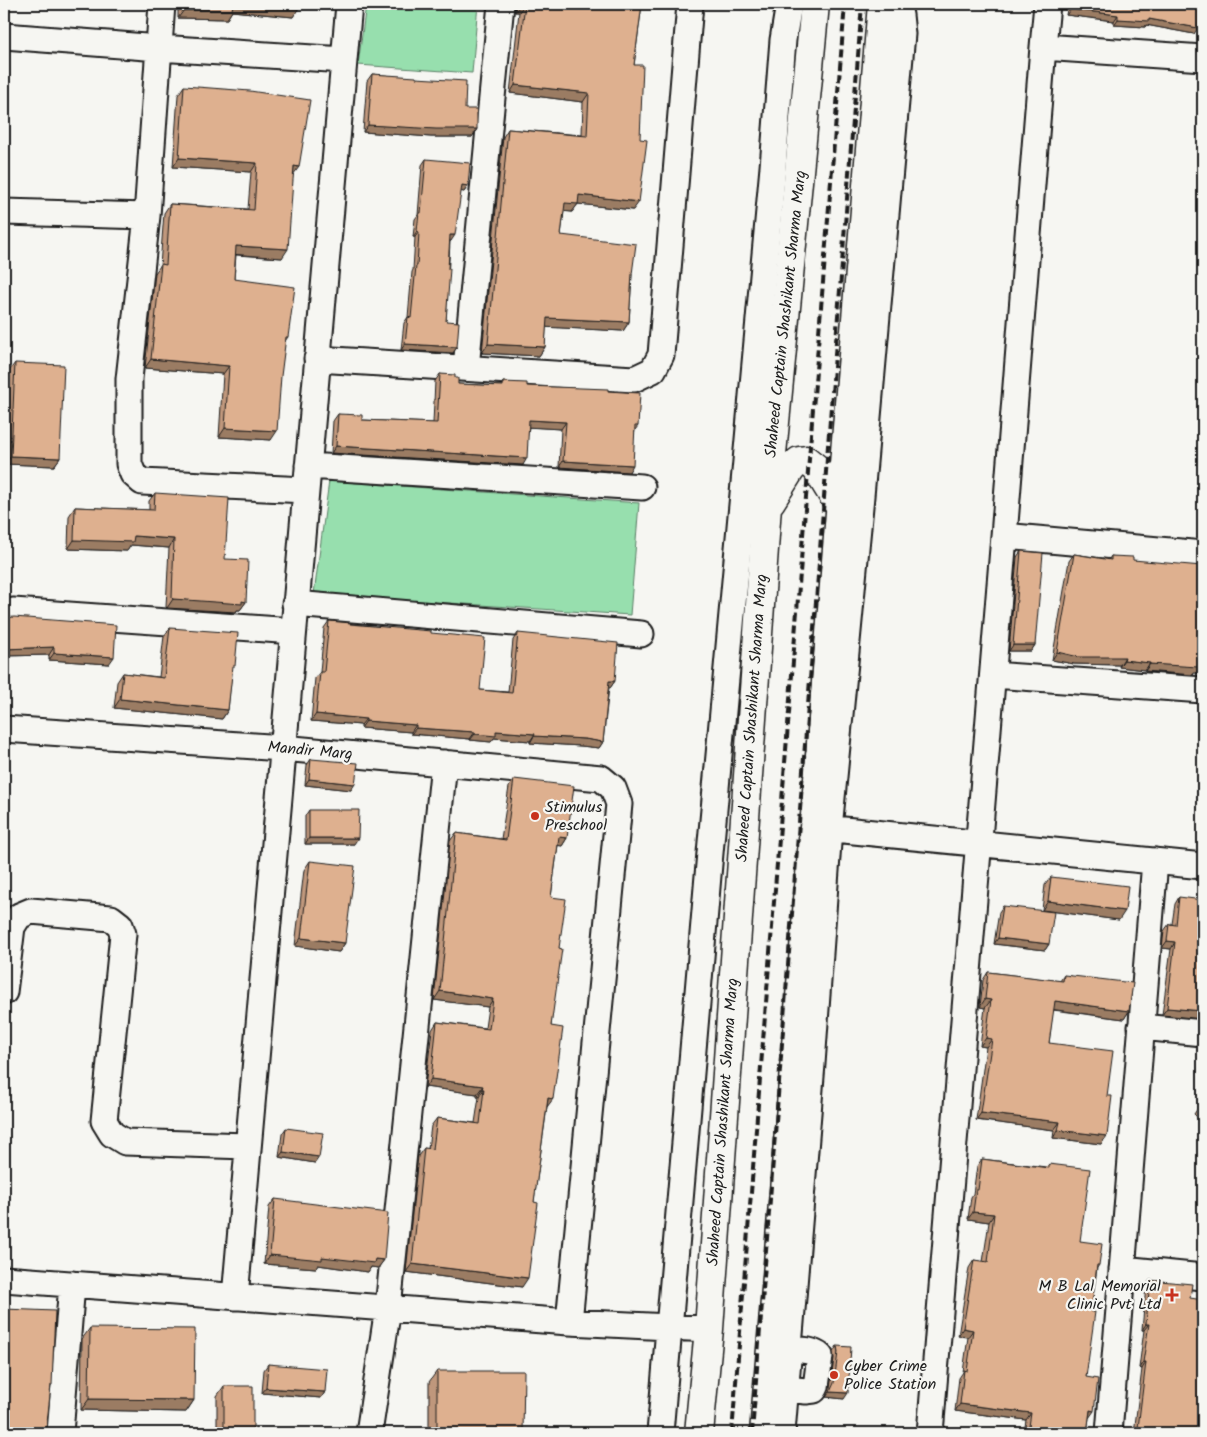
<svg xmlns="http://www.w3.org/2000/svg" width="1207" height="1437" viewBox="0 0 1207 1437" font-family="Kalam,sans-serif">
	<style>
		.green { fill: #97dfae; stroke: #5a7e65 }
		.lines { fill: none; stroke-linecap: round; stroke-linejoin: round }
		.minor-casing { stroke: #1c1c1c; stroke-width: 29 }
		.major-casing { stroke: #1c1c1c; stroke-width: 31 }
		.minor { stroke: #f6f6f2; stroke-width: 25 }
		.major { stroke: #f6f6f2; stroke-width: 28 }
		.rail { stroke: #1c1c1c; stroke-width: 4; stroke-dasharray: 8 4; stroke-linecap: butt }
		.wall { fill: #bf977b; stroke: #1c1c1c }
		.shaded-wall { fill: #9b7b64; stroke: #1c1c1c }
		.building { fill: #deb08f; stroke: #1c1c1c }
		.poi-dot { fill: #c8321e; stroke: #f6f6f2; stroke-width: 2 }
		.labels { text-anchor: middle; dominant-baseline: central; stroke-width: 4.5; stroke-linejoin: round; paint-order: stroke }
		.street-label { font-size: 16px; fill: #1c1c1c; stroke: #f6f6f2 }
		.poi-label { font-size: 16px; fill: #1c1c1c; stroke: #f6f6f2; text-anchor: start }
	</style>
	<rect width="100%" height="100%" fill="#f6f6f2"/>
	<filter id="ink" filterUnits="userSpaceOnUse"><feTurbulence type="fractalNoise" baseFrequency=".02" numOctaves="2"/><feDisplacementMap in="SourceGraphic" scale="10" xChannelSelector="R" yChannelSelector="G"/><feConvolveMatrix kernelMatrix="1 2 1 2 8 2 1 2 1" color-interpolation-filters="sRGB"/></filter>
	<g filter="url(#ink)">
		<path class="green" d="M366,4h112l-6,69 -114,-8z
			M329,481l310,22 -9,112 -316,-21z"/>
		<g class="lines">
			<defs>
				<path id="minor" d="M162,4l-15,212 -18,163v85l4,10 9,8 164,8
					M4,36l155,12 185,12
					M1043,47l160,11
					M4,212l143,4
					M317,359l317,20 19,-9 8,-15 29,-351
					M466,368l35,-364
					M308,466l334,21
					M1004,536l199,18
					M295,604l346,30
					M13,611l280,20
					M993,675l210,15
					M4,729l279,19 318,30 12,10 6,16 -50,518
					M814,827l389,39
					M4,992l8,-65 7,-11 12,-5 80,7 9,7 3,9 -19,187 8,13 13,8 122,4
					M1141,1027l62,6
					M1122,1269l81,8
					M4,1279l565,43 140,7
					M235,1297l114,-1293
					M786,1389l20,2 8,-1 2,-3 4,-31c-9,-7 -21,-6 -31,-7
					M60,1433l12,-149
					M369,1433l19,-125 56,-545
					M660,1433l49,-569 64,-697 10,-127 6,-36
					M782,1433l30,-369 17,-235 32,-333 41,-462 -2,-19 -6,-11
					M930,1433l74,-897 39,-489 4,-43
					M1109,1433l46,-572"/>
				<path id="major" d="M771,501l20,-32 8,-8 7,-1 10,8 24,39
					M699,1433l10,-104 58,-823 48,-502
					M764,1433l118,-1429"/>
			</defs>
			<use href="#minor" class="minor-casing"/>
			<use href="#major" class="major-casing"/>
			<use href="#minor" class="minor"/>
			<use href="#major" class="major"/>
			<path class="rail" d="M732,1433l113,-1429
				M752,1433l110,-1429"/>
		</g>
		<path class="wall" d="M178,4h121l-6,13 -61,-6 -5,8 -49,-1z
			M516,4h126l-8,61 -1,145 -55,-6 -6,8 -8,-1 -3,24 71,39 -3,48 -6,9 -77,-4 -1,20 -6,9 -57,-3 21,-216 5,-8 74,6 1,-33 -73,-9 9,-81h-4z
			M1068,4h135l-9,30 -48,-9 -1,2 -31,-2v-4l-48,-6z
			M372,74l44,4 49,31 12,20 -5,8h-41l-68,-5 4,-51z
			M184,86l109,89 -11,83 -46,-3 -2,24 54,58 -3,4 -14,99 -52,-3 4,-63 -78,-6 10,-95 5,-7 4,-53 6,-9 78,5 3,-37 -78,-5 5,-72z
			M426,159l42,27 -4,6 -3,-1 -10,50h-1l-4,80 11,26 -4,6 -52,-3 3,-27 4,-6 4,-45 1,-2 2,-33h-2l2,-18 3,-4 4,-50z
			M15,363l45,95 -6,8 -49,-2 4,-93z
			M440,374l15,4 3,6 43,2 2,-4 24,4 81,5 30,35 -3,4 -6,42 -70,-5 2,-38 -32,-2 -6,38 -192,-12 2,-32 5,-7 24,6 71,3 2,-42z
			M155,493l70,66 21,43 -6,8h-3l-1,2 -69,-4 -1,-1 3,-59 -38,-3 -4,6 -59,-2 1,-33 6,-9 74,3v-9z
			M1021,551l14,94 -4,6h-22l8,-94z
			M1074,554l35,5 2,-3 22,4 61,113 -1,2 -48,-4v-1l-26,-3 1,-2 -46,-1 -22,-4 17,-99z
			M4,618l105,46 -60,-4v-5l-45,1z
			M329,621l102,12 49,57 28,2 5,-52 5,-7 97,48 -5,7 -1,-1 -6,55 -4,6 -18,-2 -51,-3v-2l-36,-3 -3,4 -21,-2v-1l-59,-5v-2l-50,-4v-3l-50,-4 4,-43 5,-6 4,-44z
			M170,628l62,41 -4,41 -6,9 -108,-11 3,-26 6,-9 36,4 5,-41z
			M311,759l40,31 -46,-5 2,-20z
			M514,779l53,59 -5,8 -4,-1 -7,52 8,51 -8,78 -4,81 -25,180 -116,-15 12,-116 6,-8 4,1 3,-23 6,-8 38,5 4,-26h-2v-3l-52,-7 7,-57 5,-8 48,6 3,-21 -54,-7 16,-159 6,-8 45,6 8,-52z
			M309,810l45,34h-49v-28z
			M310,861l35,82 -6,9 -44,-6 9,-76z
			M1051,877l68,43 -77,-10 3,-25z
			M1179,897l24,122 -41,-4 9,-66 -9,-1 2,-17 5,-7h3l3,-20z
			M1003,906l46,38 -4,6 -51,-6 5,-32z
			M988,972l72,9 4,-6 65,36 -5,8 -71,-9 -4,33 58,53 -6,48 -48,-6 1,-8 -78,-10 10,-73 -6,-1 5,-38 -5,-1 3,-27z
			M1203,1101v22l-9,-9z
			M286,1128l29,35 -36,-6 3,-23z
			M982,1159l64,8 3,-3 31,77 19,24 -2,3 -6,44 -5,65 3,41 -2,15h-63l2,-13 -71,-9 4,-33 4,-6 5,-35 -10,-1 11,-68 5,-8 9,2 6,-40 -21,-3 3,-22 2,-3 4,-28z
			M275,1199l109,61 -6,8 -7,-1 -3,5 -50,-7 -2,3 -52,-4 5,-57z
			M1150,1280l40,18 13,135h-69l8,-64 -3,-1 5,-38h-2l4,-44z
			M90,1328l104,72 -8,12 -105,-2 1,-71z
			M837,1346l7,53 -18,-2 4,-8 4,-31 -1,-6z
			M268,1364l57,28 -4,6 -59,-5 2,-23z
			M437,1371l86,62h-94v-51z
			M224,1386l29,47h-36v-37z"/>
		<path class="shaded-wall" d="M232,4h16l51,4 -6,9 -61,-6 -5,8 -49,-1 6,-8z
			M521,4h4l-6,8h-4z
			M1071,9l47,6 -4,6 -48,-6z
			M1118,19h31l49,9 -4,6 -48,-9 -1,2 -31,-2z
			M515,85l74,8 -6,9 -73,-9z
			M368,125l109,4 -5,8h-41l-68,-5z
			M179,158l78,5 -6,9 -78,-5z
			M294,166l5,1 -6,8z
			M462,185l6,1 -4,6 -6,-1z
			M579,195l60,7 -6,8 -55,-6 -6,8 -13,-1 6,-8z
			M417,231l2,1 -4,5h-2z
			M450,235h5l-4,6h-5z
			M236,246l52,3 -6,9 -52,-4z
			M547,318l82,4 -6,9 -82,-4z
			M405,344l52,3 -4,6 -52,-3z
			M488,344l57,3 -6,9 -57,-3z
			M151,359l78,7 -6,8 -78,-6z
			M529,420l37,2 -5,7 -36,-2z
			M225,428l52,3 -6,9 -52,-3z
			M336,446l191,12 -4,7 -192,-12z
			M11,456l49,2 -6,8 -49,-2z
			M563,461l70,4 -4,7 -70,-5z
			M134,536l40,3 -5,9 -38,-3 -4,6 -59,-2 6,-9z
			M173,599l69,2 4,1 -6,8h-3l-1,2 -69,-4z
			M1013,645h22l-4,6h-22z
			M54,647l-5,8 -45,1v-7z
			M1057,652l68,5 -5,8 -46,-1 -22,-4z
			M54,653l60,4 -5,7 -60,-4z
			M1124,660l26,3 -5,7 -26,-3z
			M1150,664l53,2v8l-9,-1 -1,2 -48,-4z
			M609,681h6l-5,7 -5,-1z
			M120,699l108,11 -6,9 -108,-11z
			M316,714l50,5 -5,6 -50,-4z
			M366,721l50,4 -5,7 -50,-4z
			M416,728l59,4 -5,7 -59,-5z
			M496,731l39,3 -5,7 -36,-3 -3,4 -21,-2 5,-6z
			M534,736l51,3 18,3 -4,6 -18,-2 -51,-3z
			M309,779l46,5 -4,6 -46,-5z
			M559,837l8,1 -5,8 -8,-1z
			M309,838h49l-4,6h-49z
			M1048,901l77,10 -6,9 -77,-10z
			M301,938l44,5 -6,9 -44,-6z
			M998,938l51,6 -4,6 -51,-6z
			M1167,941l8,1 -4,7 -9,-1z
			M440,991l53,8 -5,8 -54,-7z
			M985,999l6,1 -6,8 -5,-1z
			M1055,1001l74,10 -5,8 -75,-10z
			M1167,1008l36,3v8l-41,-4z
			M986,1038l6,1 -6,8 -6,-1z
			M431,1079l52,7 -6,8 -52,-7z
			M482,1089h2l-5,8h-2z
			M548,1098l5,1 -6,8z
			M981,1113l79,9 -6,8 -78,-10z
			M1058,1130l49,6 -6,8 -48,-6z
			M283,1152l36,5 -4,6 -36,-6z
			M973,1212l21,2 -5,8 -21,-3z
			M270,1255l105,4 9,1 -6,8 -7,-1 -3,5 -50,-7 -2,3 -52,-4z
			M412,1264l116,14 -6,9 -116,-15z
			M1146,1324h3l-5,6h-2z
			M963,1328l10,2 -5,7 -10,-1z
			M1143,1362h3l-4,7 -3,-1z
			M266,1388l59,4 -4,6 -59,-5z
			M830,1392l18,1 -4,6 -18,-2z
			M89,1399l105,1 -8,12 -105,-2z
			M960,1404l71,9 -5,7 -71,-9z
			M1090,1410l4,1 -5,7z
			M1138,1428l6,1 -3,4h-7z"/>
		<path class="building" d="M184,4h49l-1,6h-48z
			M248,4h51v4z
			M525,4h117l-8,61h9l-3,74 7,1 -8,62 -60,-7 -1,9 -13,-1 -4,32 75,9 -4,30 -3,48 -82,-4 -2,29 -57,-3 20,-215 79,7 2,-43 -74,-8z
			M1071,4h132l-5,24 -49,-9v2l-31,-2v-4l-47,-6z
			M372,74l44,3v1l50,3 -1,28h12v20h-41l-68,-4z
			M184,86l66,5 60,9 -11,67 -5,-1 -6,83 -52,-3 -2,33 61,8 -7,50h-2l-5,39 -4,55 -52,-3 4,-62 -78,-7 10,-95 5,1 4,-61 84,6 3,-47 -78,-5z
			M426,159l44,4 -2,23 -6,-1 -7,50h-5l-2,34h2l-4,52 13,1 -2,25 -52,-3 3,-27 3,1 5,-52h1l2,-34 -2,-1 2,-18h2z
			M15,363l49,2 -4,93 -49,-2z
			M440,374l15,1v3h3v6l45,2v-4l24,1v3l81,3v2l32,2 -2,33h-3l-2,39 -70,-4 3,-39 -37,-2 -2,38 -191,-12 2,-32 24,1v5l75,3z
			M155,493l74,5 -4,61 23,1 -2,42 -4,-1v3l-69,-5 -1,-1 2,-59 -40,-3 -1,6 -59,-2 1,-33 79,3z
			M1021,551l22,2 -8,92h-22z
			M1074,554l37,6v-4l22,1v3l69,6v4h1v96l-5,-1v2l-48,-3v-1l-26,-3 1,-3h-46l-22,-5z
			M14,617l102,8 -2,32 -60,-4v-6l-50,2v-31z
			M329,621l22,2 -1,1 81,7v2l54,5 -5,52 32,3 6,-60 100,10 -3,38h-6l-6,61 -18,-3 -51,-3 1,-2 -39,-3v5l-21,-2v-2l-59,-4v-3l-50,-4v-2l-50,-5 4,-42h4z
			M170,628l68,5 -3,33h-2l-5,44 -108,-11 3,-26 41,5z
			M311,759l47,4 -3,21 -46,-5z
			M514,779l60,7 -7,52 -8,-1 -8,60 15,2 -7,49 3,1 -11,77 12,2 -10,71 -5,-1 -14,104 4,1 -10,75 -116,-14 12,-116 9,1 4,-31 43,6 4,-35h-2l1,-3 -52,-7 6,-57 52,7 4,-30 -53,-8 16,-158 50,7z
			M309,810h50l-1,28h-49z
			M310,861l45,5 -10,77 -44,-5z
			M1051,877l77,9 -3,25 -77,-10z
			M1179,897l24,3v111l-36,-3 8,-66 -8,-1 2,-17 7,1z
			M1003,906l51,6 -5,32 -51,-6z
			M988,972l75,9 1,-6 69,8 -4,28 -74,-10 -6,42 64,8 -6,45h5l-5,40 -49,-6 2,-8 -79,-9 11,-74 -6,-1 5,-38 -6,-1z
			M286,1128l37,5 -4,24 -36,-5z
			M982,1159l67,9v-4l41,5 -10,72 22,3 -3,21h-2l-6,47h4l-9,65 12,2 -4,32 -4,-1 -3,23h-59l3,-20 -71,-9 4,-34 3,1 6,-41 -10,-2 11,-68 14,2 6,-48 -21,-2 3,-22h2z
			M275,1199l113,14 -4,47 -9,-1 -1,4 -52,-6v3l-52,-5z
			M1150,1280l42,4 -2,14 13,2v133h-59v-4l-6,-1 8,-66h-3l6,-38h-3z
			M4,1309l51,2 -3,74h-1l-5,48h-42z
			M90,1328l105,1 -1,71 -105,-1z
			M837,1346l14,1 -3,46 -18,-1 4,-9 4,-31z
			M268,1364l59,5 -2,23 -59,-4z
			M437,1371h87l-1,62h-86z
			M224,1386h29v47h-29z"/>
	</g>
	<g class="poi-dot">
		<circle cx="535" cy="816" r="5"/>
		<path d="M1169.5 1287.5h5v5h5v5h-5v5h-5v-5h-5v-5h5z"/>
		<circle cx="834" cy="1375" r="5"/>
	</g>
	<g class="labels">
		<g class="street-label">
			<text transform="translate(786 314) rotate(-84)">Shaheed Captain Shashikant Sharma Marg</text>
			<text transform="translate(752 718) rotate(-86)">Shaheed Captain Shashikant Sharma Marg</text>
			<text transform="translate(310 751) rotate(5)">Mandir Marg</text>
			<text transform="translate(723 1122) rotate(-86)">Shaheed Captain Shashikant Sharma Marg</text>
		</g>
		<g class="poi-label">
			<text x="545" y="807">Stimulus<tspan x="545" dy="18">Preschool</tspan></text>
			<text x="1161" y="1286" text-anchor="end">M B Lal Memorial<tspan x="1161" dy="18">Clinic Pvt Ltd</tspan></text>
			<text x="844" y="1366">Cyber Crime<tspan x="844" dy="18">Police Station</tspan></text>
		</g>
	</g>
	<rect width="1207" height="1437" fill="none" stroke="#f6f6f2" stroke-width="20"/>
	<rect x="10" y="10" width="1187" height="1417" fill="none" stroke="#1c1c1c" stroke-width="2" filter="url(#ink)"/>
</svg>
